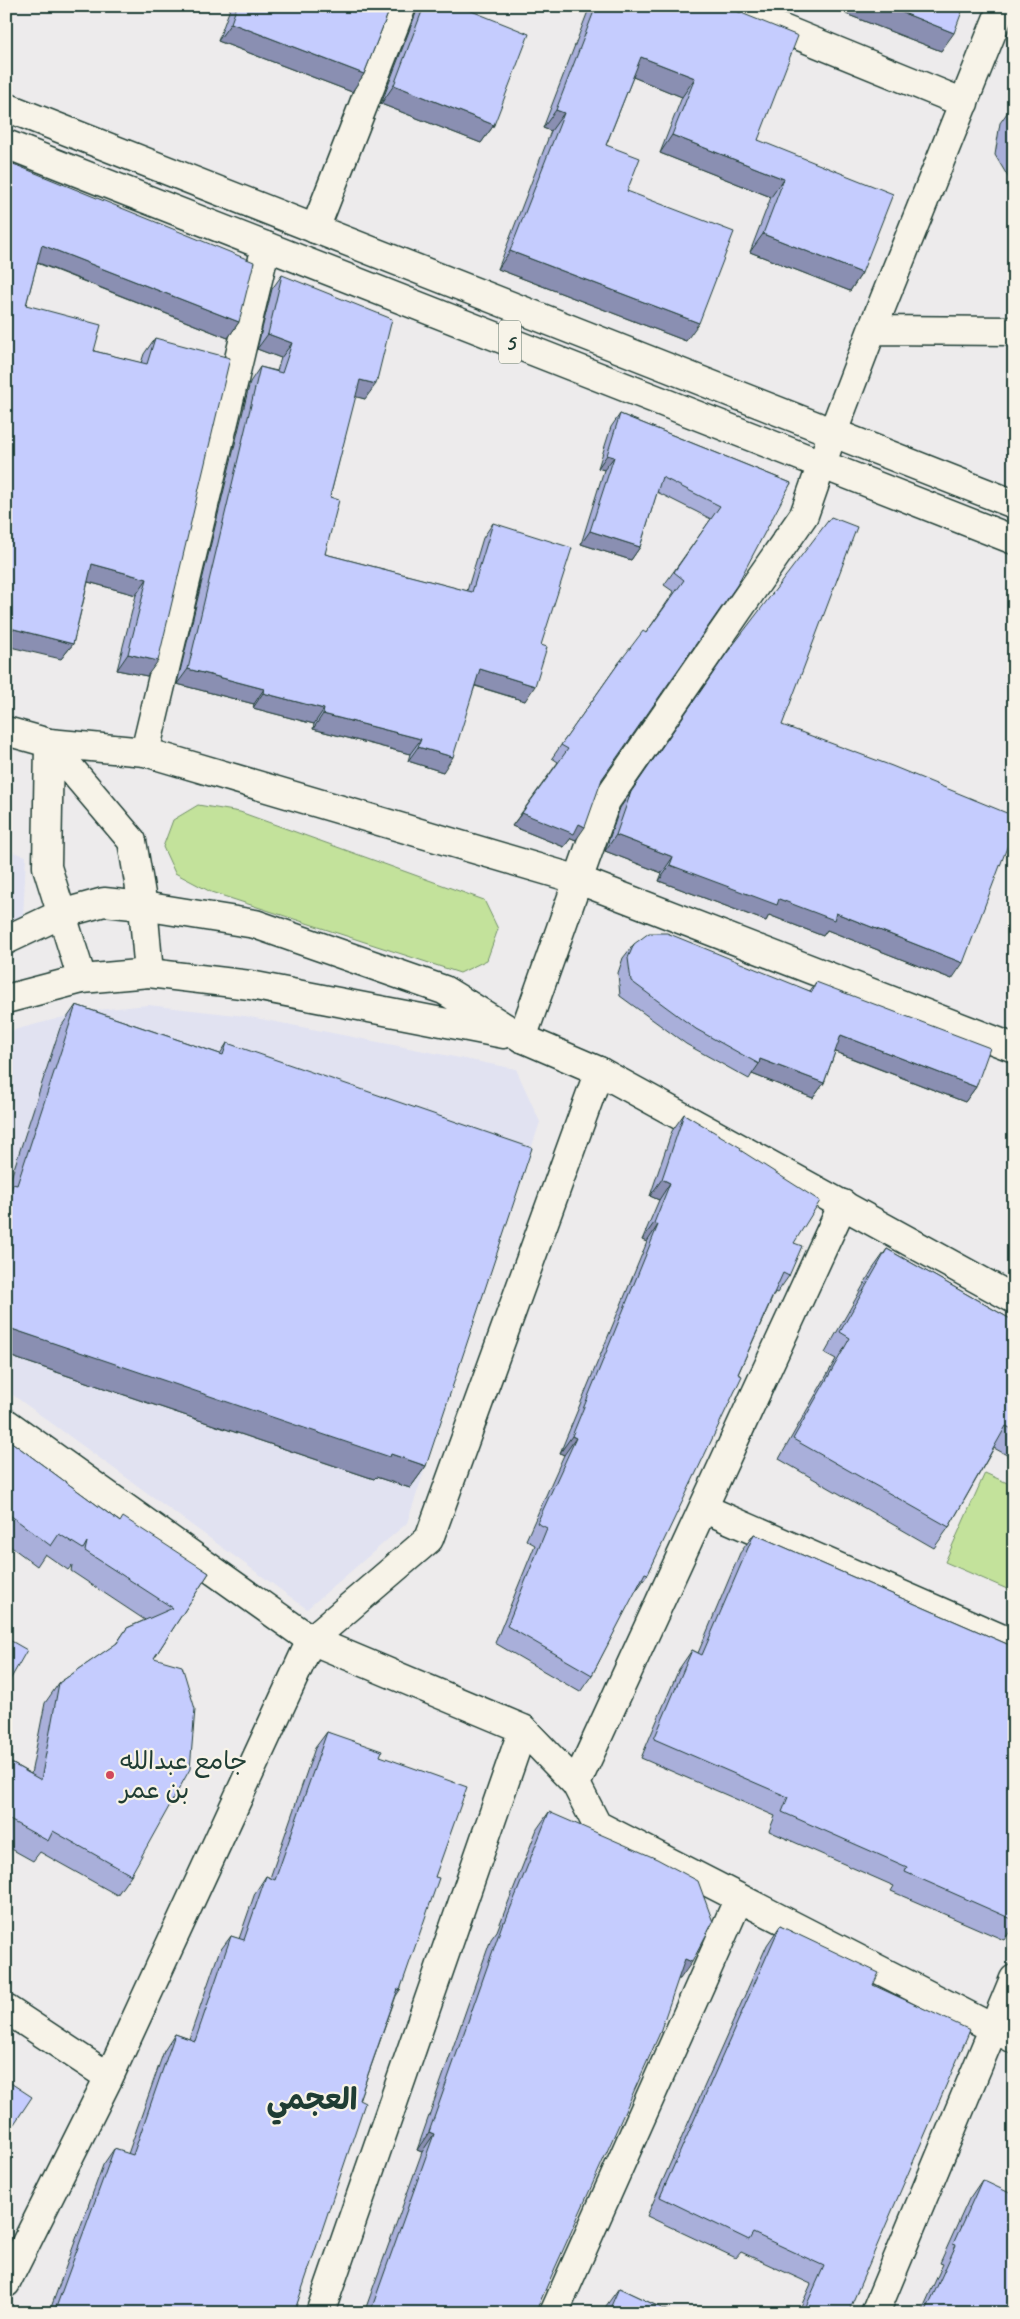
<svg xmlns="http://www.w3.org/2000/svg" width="1020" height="2319" viewBox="0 0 1020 2319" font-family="Caveat,'Playpen Sans Arabic',sans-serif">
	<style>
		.built { fill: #e1e2f1 }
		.green { fill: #c3e29b; stroke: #719068 }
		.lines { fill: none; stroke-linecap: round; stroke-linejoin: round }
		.minor-casing { stroke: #1f3d34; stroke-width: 31 }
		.major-casing { stroke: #1f3d34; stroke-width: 31 }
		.minor { stroke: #f7f3e8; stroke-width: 28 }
		.major { stroke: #f7f3e8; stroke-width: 28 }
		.wall { fill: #a9afda; stroke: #1f3d34 }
		.shaded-wall { fill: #8a8fb2; stroke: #1f3d34 }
		.building { fill: #c5ccfe; stroke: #1f3d34 }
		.poi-dot { fill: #d1495b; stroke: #f7f3e8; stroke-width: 2 }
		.labels { text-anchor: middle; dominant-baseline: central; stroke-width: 4.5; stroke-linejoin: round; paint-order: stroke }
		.shield { fill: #f7f3e8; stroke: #60746a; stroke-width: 1 }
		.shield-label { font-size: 24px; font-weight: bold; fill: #1f3d34 }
		.poi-label { font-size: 25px; fill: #1f3d34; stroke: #f7f3e8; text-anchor: start }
		.district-label { font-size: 30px; font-weight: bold; fill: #1f3d34; stroke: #f7f3e8 }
	</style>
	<rect width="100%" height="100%" fill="#edebec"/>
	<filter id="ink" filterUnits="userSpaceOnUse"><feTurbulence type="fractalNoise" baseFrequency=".02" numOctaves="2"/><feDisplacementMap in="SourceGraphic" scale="10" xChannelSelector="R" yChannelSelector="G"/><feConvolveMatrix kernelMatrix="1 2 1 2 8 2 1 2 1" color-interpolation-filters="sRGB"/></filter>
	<g filter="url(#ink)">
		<path class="built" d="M6,850l20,6 -3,63 -17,8z
			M148,1005l97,11 271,53 24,53 -133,401 -100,86 -301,-219v-358l81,-21z"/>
		<path class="green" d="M198,805l42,7 244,88 14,29 -11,31 -27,13 -249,-81 -36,-19 -12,-26 10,-27z
			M985,1473l29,13v106l-69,-30z"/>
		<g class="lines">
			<defs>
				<path id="minor" d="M726,6l238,97
					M315,229l87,-223
					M872,330l142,1
					M145,752l121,-506
					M579,880l435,168
					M82,979l-35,-112 2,-124 83,98 11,65 6,67
					M522,1038l84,-237 198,-286 29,-83 39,-102 126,-313 2,-11
					M6,1423l305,217 212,89 53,55 21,41 417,214
					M703,1508l311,136
					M576,1784l267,-580
					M6,2009l103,68
					M6,2283l103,-206 202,-437 118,-101 170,-468
					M320,2313l203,-584
					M554,2313l185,-415
					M875,2313l139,-334"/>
				<path id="major" d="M6,107l1008,397
					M6,144l1008,396
					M6,731l43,12 96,9 434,128
					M6,940l55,-26 43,-12 39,4 112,18 189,66 78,48 77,33 415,228
					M6,999l76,-20 67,-6 101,12 254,49"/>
			</defs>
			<use href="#minor" class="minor-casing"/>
			<use href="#major" class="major-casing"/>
			<use href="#minor" class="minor"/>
			<use href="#major" class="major"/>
		</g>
		<path class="wall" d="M231,6h160l-27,68 -12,18 -134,-51z
			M421,6h38l35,119 -13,18 -100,-39 35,-91z
			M590,6h134l34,134 104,133 -12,18 -100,-39 21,-55 -111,-44 22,-56 -49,-20 -27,68 21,46 59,150 -188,-72 53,-138 -8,-3z
			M842,6h122l-23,45 -95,-37 2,-5z
			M1014,103v84l-19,-32 5,-32z
			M6,161l233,161 -11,16 -191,-75 -11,42 68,46 47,12 3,-9 11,-16 -8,338 -30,-6 19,-75 -48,-13 -15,62 -12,15z
			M282,275l83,124 -10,-3 -25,101 -5,57 142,37 16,-53 10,-15 48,122 -16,56 -50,-15 -32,86 -35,-11 2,-7 -97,-25 1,-5 -61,-16 1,-4 -77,-20 73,-302 10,-15 17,4 4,-13 -24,-9 15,-60z
			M620,414l171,69 -189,296 -26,61 -5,-2 -7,9 -52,-21 46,-64 -6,-4 66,-94 28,-31 28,-41 -10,-7 47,-66 -54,-27 -17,55 -9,13 -50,-16 23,-74 -6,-2 13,-41z
			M727,653l55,72 170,254 -125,-49 -4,6 -54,-21 -3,6 -107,-40 3,-8 -57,-22 15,-43z
			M634,944l176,47 6,-9 160,105 -11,15 -130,-50 -11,31 -11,15 -61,-24 -3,5 -63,-35 -66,-48 -2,-23 5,-15z
			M76,1005l144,49 7,-11 199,423 -16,22 -34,-11 -2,2 -368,-124v-162l54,-165z
			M684,1114l56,36 54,93 -5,33 -12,17 -2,-1 -127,282 -12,17h-1l-43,84 -12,17 -85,-49 40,-98 -9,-5 38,-85 -4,-2 87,-211 -5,-2 17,-40 -9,-4 22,-65z
			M887,1249l127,72v138l-20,-11 -45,79 -15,21 -155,-89 57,-100 -11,-6 47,-83z
			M6,1438l114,84 89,51 -55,85 -23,217 -14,20 -77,-43 -7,9 -27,-15v-86l25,14 14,-71 14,-20 57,-39 11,-16 18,-8 -74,-49 1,-6 -4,5 -23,-16 -8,12 -31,-23z
			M754,1534l260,113v279l-10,14 -113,-49 3,-5 -125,-55 6,-15 -134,-58 38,-89 13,-19 6,3 42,-100z
			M327,1732l53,24 55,121 -35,113 -4,6 -37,104 -65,213h-245l54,-148 11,-16 14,5 36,-103 11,-17 14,5 30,-87 12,-16 8,3 16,-46 11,-17 4,2 45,-130z
			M549,1812l131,167h-2l-143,334h-171l58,-161 -5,-2 74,-211 6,-8 40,-102z
			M780,1926l93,59 -25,328h-50l13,-29 -70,-32 -5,6 -89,-42 120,-271z
			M982,2180l32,133h-93l22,-49 -3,-1 29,-64z
			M619,2288l53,25h-69l3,-7z"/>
		<path class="shaded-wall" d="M842,6h8l-2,3z
			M852,6h34l68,27 -13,18 -95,-37z
			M231,23l133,51 -12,18 -134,-51z
			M641,57l54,21 -13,19 -54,-22z
			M394,85l100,40 -13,18 -100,-39z
			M556,110l8,3 -13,18 -8,-3z
			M672,135l112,44 -13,18 -111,-44z
			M763,234l99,39 -12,18 -100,-39z
			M42,245l197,77 -11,16 -197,-78z
			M510,251l189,72 -13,18 -188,-72z
			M268,334l24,9 -11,15 -24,-9z
			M360,380l16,4 -11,15 -16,-4z
			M607,455l7,2 -10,13 -6,-2z
			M590,531l50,16 -9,13 -50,-16z
			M92,564l55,15 -11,16 -55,-15z
			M6,627l67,17 -12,15 -55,-13z
			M128,654l30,7 -11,15 -30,-6z
			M188,669l76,20 -10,15 -77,-20z
			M480,669l55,17 -10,15 -55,-17z
			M263,693l61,16 -10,15 -61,-16z
			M323,714l98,25 -11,15 -97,-25z
			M418,747l35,10 -10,15 -35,-11z
			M522,813l57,11 6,3 -9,13 -5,-2 -7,9 -52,-21z
			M616,835l57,22 -11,16 -57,-22z
			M670,865l109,34 57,14 127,50 -11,16 -125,-49 -4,6 -54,-21 -3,6 -107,-40z
			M841,1035l135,52 -11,15 -134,-52z
			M760,1059l64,24 -11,15 -61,-24 7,-10z
			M662,1179l8,4 -11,17 -9,-4z
			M654,1223l4,2 -11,17 -5,-2z
			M6,1327l385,127 35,12 -16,22 -34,-11 -2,2 -368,-124z
			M572,1436l4,2 -12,17 -4,-2z
			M685,1959l7,3 -12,17 -7,-2z
			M429,2132l5,2 -12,18 -5,-2z"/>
		<path class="building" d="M237,6h154l-27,68 -133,-51z
			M424,6h35l70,28 -35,91 -100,-40z
			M596,6h128l74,30 -40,104 135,54 -31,79 -99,-39 21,-55 -112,-44 23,-57 -54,-21 -35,88 34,13 -13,33 107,41 -35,91 -189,-72 54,-138 -8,-3z
			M886,6h78l-10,27z
			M1014,118v17l-2,-3z
			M6,161l248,101 -15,60 -197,-77 -16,60 75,20 -7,26 53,13 8,-26 75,20 -72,303 -30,-7 19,-75 -55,-15 -19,80 -67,-17z
			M282,275l110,44 -16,65 -16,-4 -30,117 9,3 -14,54 147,38 21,-69 79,25 -31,97 6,2 -12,39 -55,-17 -27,88 -35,-10 3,-8 -98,-25 1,-5 -61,-16 1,-4 -76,-20 72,-302 22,6 10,-30 -24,-9z
			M620,414l171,69 -54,102 -135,194 -17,48 -6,-3 -5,10 -52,-21 46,-64 -7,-4 57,-81 25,-33 3,2 38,-53 -10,-8 46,-66 -58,-29 -22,70 -50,-16 24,-74 -7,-2z
			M831,517l26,10 -75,198 110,41 122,50v13l-51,134 -127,-50 -2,7 -55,-21 -2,6 -107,-40 3,-8 -57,-22 15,-43 96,-139z
			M649,933h18l145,59 4,-10 174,66 -14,39 -135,-52 -17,48 -64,-24 -1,5 -63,-35 -65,-48 -3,-23 6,-14z
			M76,1005l147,50 4,-12 305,105 -106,318 -35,-12 -1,3 -384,-130v-123l7,-20 4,1z
			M684,1114l57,34 -1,2 80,51 -26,42 8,3 -13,30 -6,-3 -45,101 4,2 -94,198 -3,-1 -53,102 -85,-49 40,-98 -10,-5 39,-85 -4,-2 86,-211 -4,-2 16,-40 -8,-4z
			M887,1249l127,72v109l-8,-4 -57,101 -156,-88 57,-101 -10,-6z
			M6,1438l114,84 3,-5 86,56 -55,85 28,8 13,43 -5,60 -59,106 -78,-44 -5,10 -42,-23v-58l35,20 18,-97 58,-40 10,-15 46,-20 -88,-57 2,-9 -4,7 -24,-15 -8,12 -45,-34z
			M754,1534l260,113v273l-109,-48 2,-5 -125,-55 6,-15 -134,-58 38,-89 10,5z
			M6,1638l21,12 -21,37z
			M327,1732l55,19 -2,5 87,31 -32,90 4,1 -39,112 -2,-1 -39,111 6,3 -71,210h-240l60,-164 19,6 42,-121 20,7 36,-105 13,4 22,-64 9,4z
			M549,1812l108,47 41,22 15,41 -21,40 -7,-3 -26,76 -124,278h-165l64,-179 -5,-2 74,-210h2z
			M780,1926l99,47 -6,12 97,45 -122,283h-45l21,-47 -71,-33 -4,7 -89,-43z
			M6,2080l26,17 -26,39z
			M982,2180l32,15v118h-89l31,-68 -3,-1z
			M619,2288l53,25h-64z"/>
	</g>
	<circle class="poi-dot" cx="110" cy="1775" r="5"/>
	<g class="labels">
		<rect class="shield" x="499" y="320.5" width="22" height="43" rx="4"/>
		<g class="shield-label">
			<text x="510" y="342">5</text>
		</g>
		<g class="poi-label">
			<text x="120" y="1761">جامع عبدالله<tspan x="120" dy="29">بن عمر</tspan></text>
		</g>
		<g class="district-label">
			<text x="312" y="2099">العجمي</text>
		</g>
	</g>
	<rect width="1020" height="2319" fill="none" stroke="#f7f3e8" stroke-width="25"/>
	<rect x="12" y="12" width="995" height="2294" fill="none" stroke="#1f3d34" stroke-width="2" filter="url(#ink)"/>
</svg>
